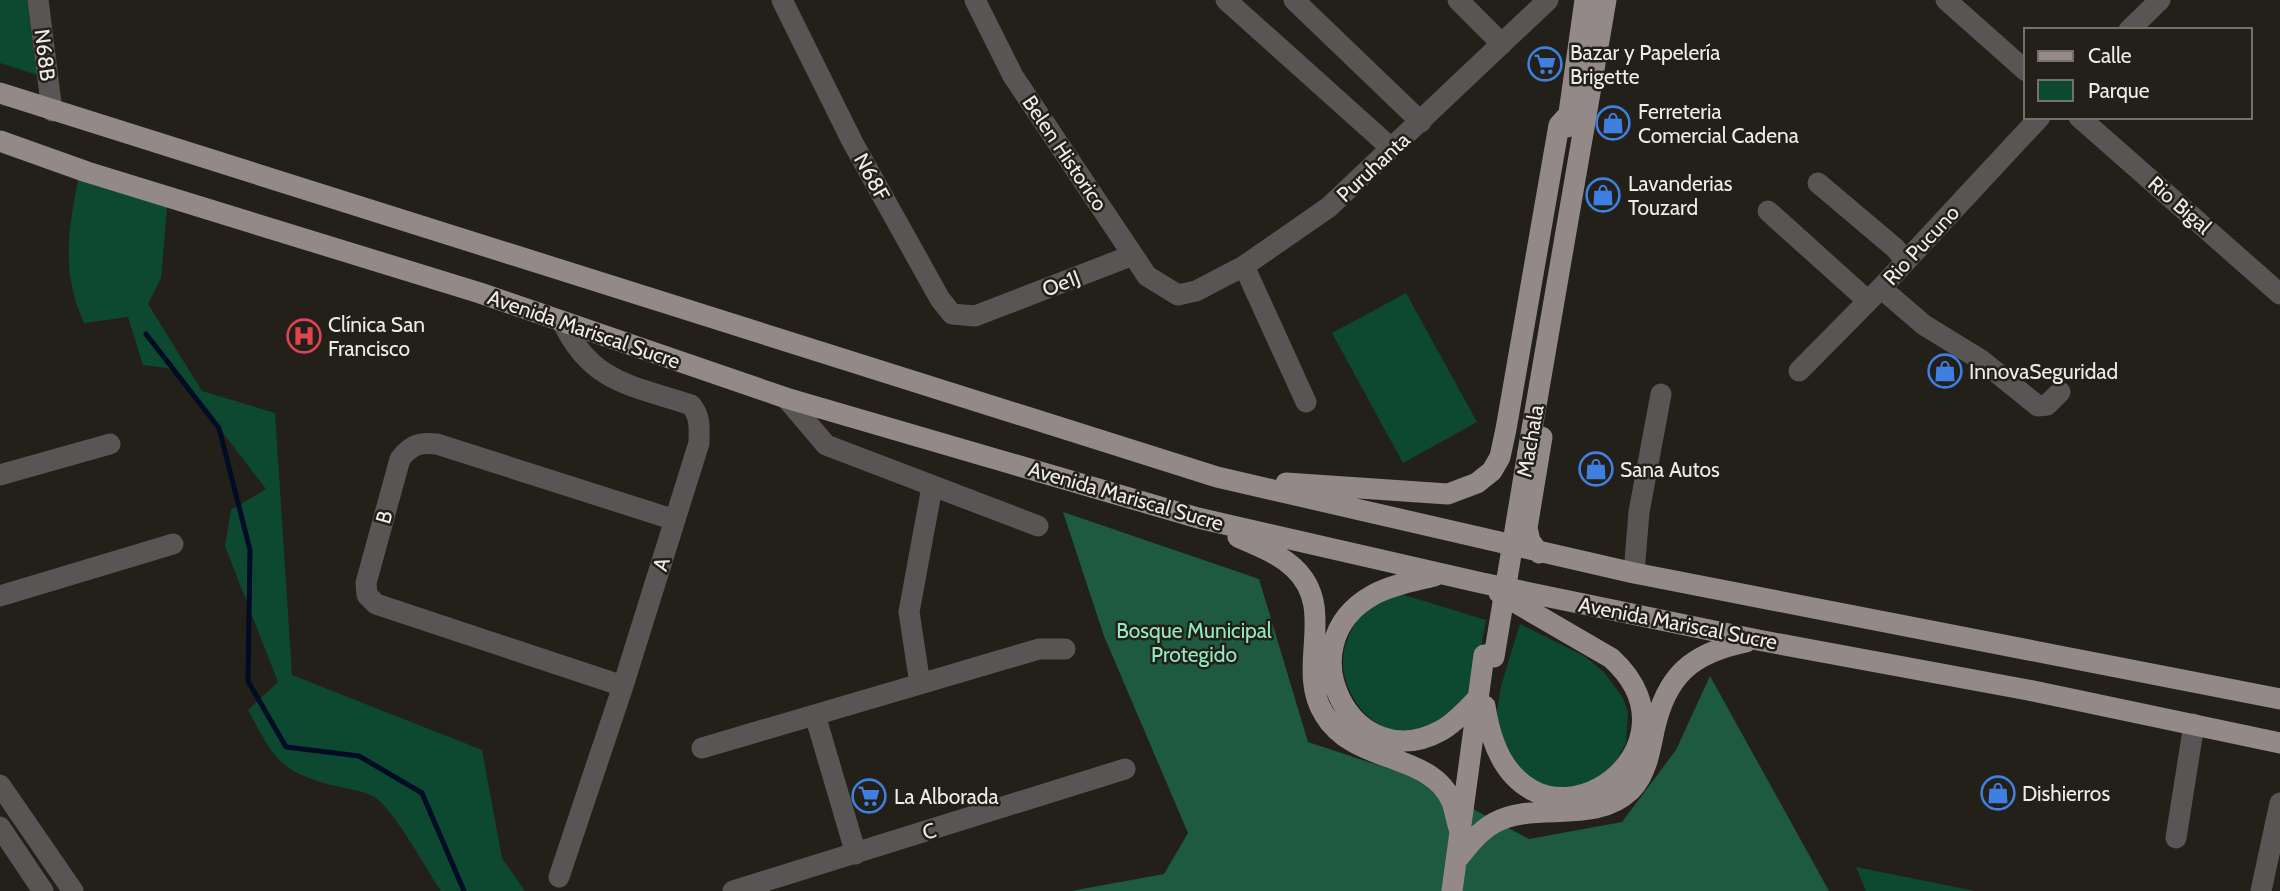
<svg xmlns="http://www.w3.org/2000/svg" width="2280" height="891" viewBox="0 0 2280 891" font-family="Cabin,sans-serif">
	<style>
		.green { fill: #0d4831 }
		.forest { fill: #1e5a40 }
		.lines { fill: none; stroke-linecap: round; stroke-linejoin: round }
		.stream { stroke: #000b25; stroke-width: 5 }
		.minor { stroke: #595554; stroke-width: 21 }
		.major { stroke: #928988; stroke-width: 21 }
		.major-bridge { stroke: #928988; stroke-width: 21 }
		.labels { text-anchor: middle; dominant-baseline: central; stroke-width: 5; stroke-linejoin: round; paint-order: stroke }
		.poi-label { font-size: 21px; fill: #edebe6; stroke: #232019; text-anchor: start }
		.street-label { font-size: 21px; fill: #edebe6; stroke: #232019 }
		.park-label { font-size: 21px; fill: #92eabf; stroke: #232019 }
	</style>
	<rect width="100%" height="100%" fill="#232019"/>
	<path class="green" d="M0,0h27l10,75 -37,-12z
		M79,174l89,23 -7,81 -13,26 54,87 73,22 17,262 190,75 20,108 23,33h-84c-14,-21 -50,-86 -68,-95 -12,-6 -29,-8 -42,-11 -54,-14 -58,-30 -83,-75l30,-28 -53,-136 6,-36 35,-21 -92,-120 -31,-4 -15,-48 -44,6c-24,-53 -15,-94 -5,-149z
		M1406,293l71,129 -74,41 -71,-130z
		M1401,594l85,26c-5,26 -9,59 -23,83 -5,10 -14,15 -24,20 -6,3 -13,8 -19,9 -45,10 -84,-41 -76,-81 3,-16 13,-30 21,-44z
		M1520,624l64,32 20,16 19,26 5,14 -2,31 -14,25 -12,12 -25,9 -32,-3 -20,-10 -28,-52 6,-38z
		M1856,867l119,24h-109z"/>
	<path class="forest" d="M1063,512l196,67 49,163 106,35 115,62 93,-17 54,-72 34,-74 119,215h-758l93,-17 24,-41 -84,-197z"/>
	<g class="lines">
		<path class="stream" d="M146,334l73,94 31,122 -2,131 38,66 73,9 63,37 42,98"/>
		<path class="minor" d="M38,0l14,111
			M782,0l71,143 87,156 12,15 23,2 158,-61
			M975,0l38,76 120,179 14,21 31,19 18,-4 48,-25 85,-59 219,-207
			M1226,0l165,148
			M1294,0l127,122
			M1458,0l44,44
			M1946,0l80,71
			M2129,30l31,-30
			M2079,117l201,177
			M1818,183l77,65 11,13
			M1768,211l100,90
			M1244,266l62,136
			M1881,288l43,37 57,35 57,46 9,-1 13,-13
			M1799,371l82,-83 159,-171
			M786,398l40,47 212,81
			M0,475l110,-31
			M932,487l-23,125 11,72 119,-35h26
			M1634,573l5,-61 22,-118
			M0,596l173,-52
			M623,686l-247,-82 -9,-9 -1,-12 34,-124c11,-14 19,-17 37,-15l238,76
			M815,715l41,139
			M702,748l218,-64
			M0,785l73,106
			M0,827l43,64
			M2176,838l18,-114
			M559,877l64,-191 76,-243c0,-15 2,-26 -8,-38 -60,-20 -100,-22 -129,-84
			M733,891l392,-122
			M2261,891l19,-88"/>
		<path class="major" d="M0,93l1217,384 417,96 646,126
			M1567,127l18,-127
			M0,141l87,31 393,121 306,105 412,120 284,65 276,57 270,50 252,53
			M1528,452l78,-452
			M1286,483l162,11 29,-11 15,-12 8,-14 6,-28 53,-304 11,-12 14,2
			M1238,537c19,9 40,16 56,31 44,41 1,100 30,146 31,52 107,37 128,88 3,8 4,18 7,26
			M1539,553l-9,-12 -3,-13 15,-91
			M1434,576c-20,5 -43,9 -61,19 -90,50 -19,185 69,135 14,-8 25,-21 36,-32
			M1485,706c28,184 235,50 126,-48l-112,-65
			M1456,861c11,-14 22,-29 38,-38 41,-23 100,3 137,-33 15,-15 19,-39 23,-59 12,-56 38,-78 92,-89
			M1452,891l32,-236"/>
		<path class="major-bridge" d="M1494,657l34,-205"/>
	</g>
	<defs>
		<symbol id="supermarket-ring" viewBox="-11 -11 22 22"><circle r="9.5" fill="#232019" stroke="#3f7fe0" stroke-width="1.5"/><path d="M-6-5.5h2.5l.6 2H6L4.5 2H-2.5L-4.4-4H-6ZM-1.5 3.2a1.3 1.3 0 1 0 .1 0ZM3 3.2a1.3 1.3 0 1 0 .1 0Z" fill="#3f7fe0"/></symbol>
		<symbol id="shop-ring" viewBox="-11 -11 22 22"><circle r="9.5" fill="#232019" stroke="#3f7fe0" stroke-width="1.5"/><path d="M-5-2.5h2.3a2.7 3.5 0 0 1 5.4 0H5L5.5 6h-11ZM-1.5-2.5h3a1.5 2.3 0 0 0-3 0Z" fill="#3f7fe0"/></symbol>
		<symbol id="hospital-ring" viewBox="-11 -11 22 22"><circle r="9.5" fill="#232019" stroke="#e0444e" stroke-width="1.5"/><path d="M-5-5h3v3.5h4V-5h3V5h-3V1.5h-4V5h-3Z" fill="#e0444e"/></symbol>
	</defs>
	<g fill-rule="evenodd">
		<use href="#supermarket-ring" x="1526" y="45" width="38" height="38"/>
		<use href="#shop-ring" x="1594" y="104" width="38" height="38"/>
		<use href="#shop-ring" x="1584" y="176" width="38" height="38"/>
		<use href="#hospital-ring" x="285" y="317" width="38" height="38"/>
		<use href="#shop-ring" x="1926" y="352" width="38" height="38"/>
		<use href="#shop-ring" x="1577" y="450" width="38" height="38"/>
		<use href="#shop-ring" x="1979" y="774" width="38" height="38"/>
		<use href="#supermarket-ring" x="850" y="777" width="38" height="38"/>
	</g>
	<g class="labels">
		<g class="poi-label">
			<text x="1570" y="52">Bazar y Papelería<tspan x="1570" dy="24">Brigette</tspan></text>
			<text x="1638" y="111">Ferreteria<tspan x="1638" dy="24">Comercial Cadena</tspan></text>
			<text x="1628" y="183">Lavanderias<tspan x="1628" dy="24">Touzard</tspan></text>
			<text x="328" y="324">Clínica San<tspan x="328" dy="24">Francisco</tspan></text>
			<text x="1969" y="371">InnovaSeguridad</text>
			<text x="1620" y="469">Sana Autos</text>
			<text x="2022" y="793">Dishierros</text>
			<text x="894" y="796">La Alborada</text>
		</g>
		<g class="street-label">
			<text transform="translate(45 55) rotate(83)">N68B</text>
			<text transform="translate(1065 153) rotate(56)">Belen Historico</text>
			<text transform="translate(1373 167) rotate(-43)">Puruhanta</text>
			<text transform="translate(872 177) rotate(61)">N68F</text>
			<text transform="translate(2180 205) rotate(41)">Rio Bigal</text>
			<text transform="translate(1921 245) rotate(-47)">Rio Pucuno</text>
			<text transform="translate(1061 283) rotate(-21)">Oe1J</text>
			<text transform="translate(584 329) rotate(19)">Avenida Mariscal Sucre</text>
			<text transform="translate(1530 441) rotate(-80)">Machala</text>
			<text transform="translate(1126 496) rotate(16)">Avenida Mariscal Sucre</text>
			<text transform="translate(384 517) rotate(-75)">B</text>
			<text transform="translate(661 564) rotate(-73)">A</text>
			<text transform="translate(1678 623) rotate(11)">Avenida Mariscal Sucre</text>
			<text transform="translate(929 831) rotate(-18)">C</text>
		</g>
		<g class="park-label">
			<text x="1194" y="630">Bosque Municipal<tspan x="1194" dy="24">Protegido</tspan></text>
		</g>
	</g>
	<rect x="2024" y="28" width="228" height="91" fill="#232019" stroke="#74716b" stroke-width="2"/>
	<rect x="2038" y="51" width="35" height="10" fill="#928988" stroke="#74716b" stroke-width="2"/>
	<text x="2088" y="63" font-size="21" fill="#edebe6">Calle</text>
	<rect x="2038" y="80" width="35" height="21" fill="#0d4831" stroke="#74716b" stroke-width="2"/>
	<text x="2088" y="98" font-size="21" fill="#edebe6">Parque</text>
</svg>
